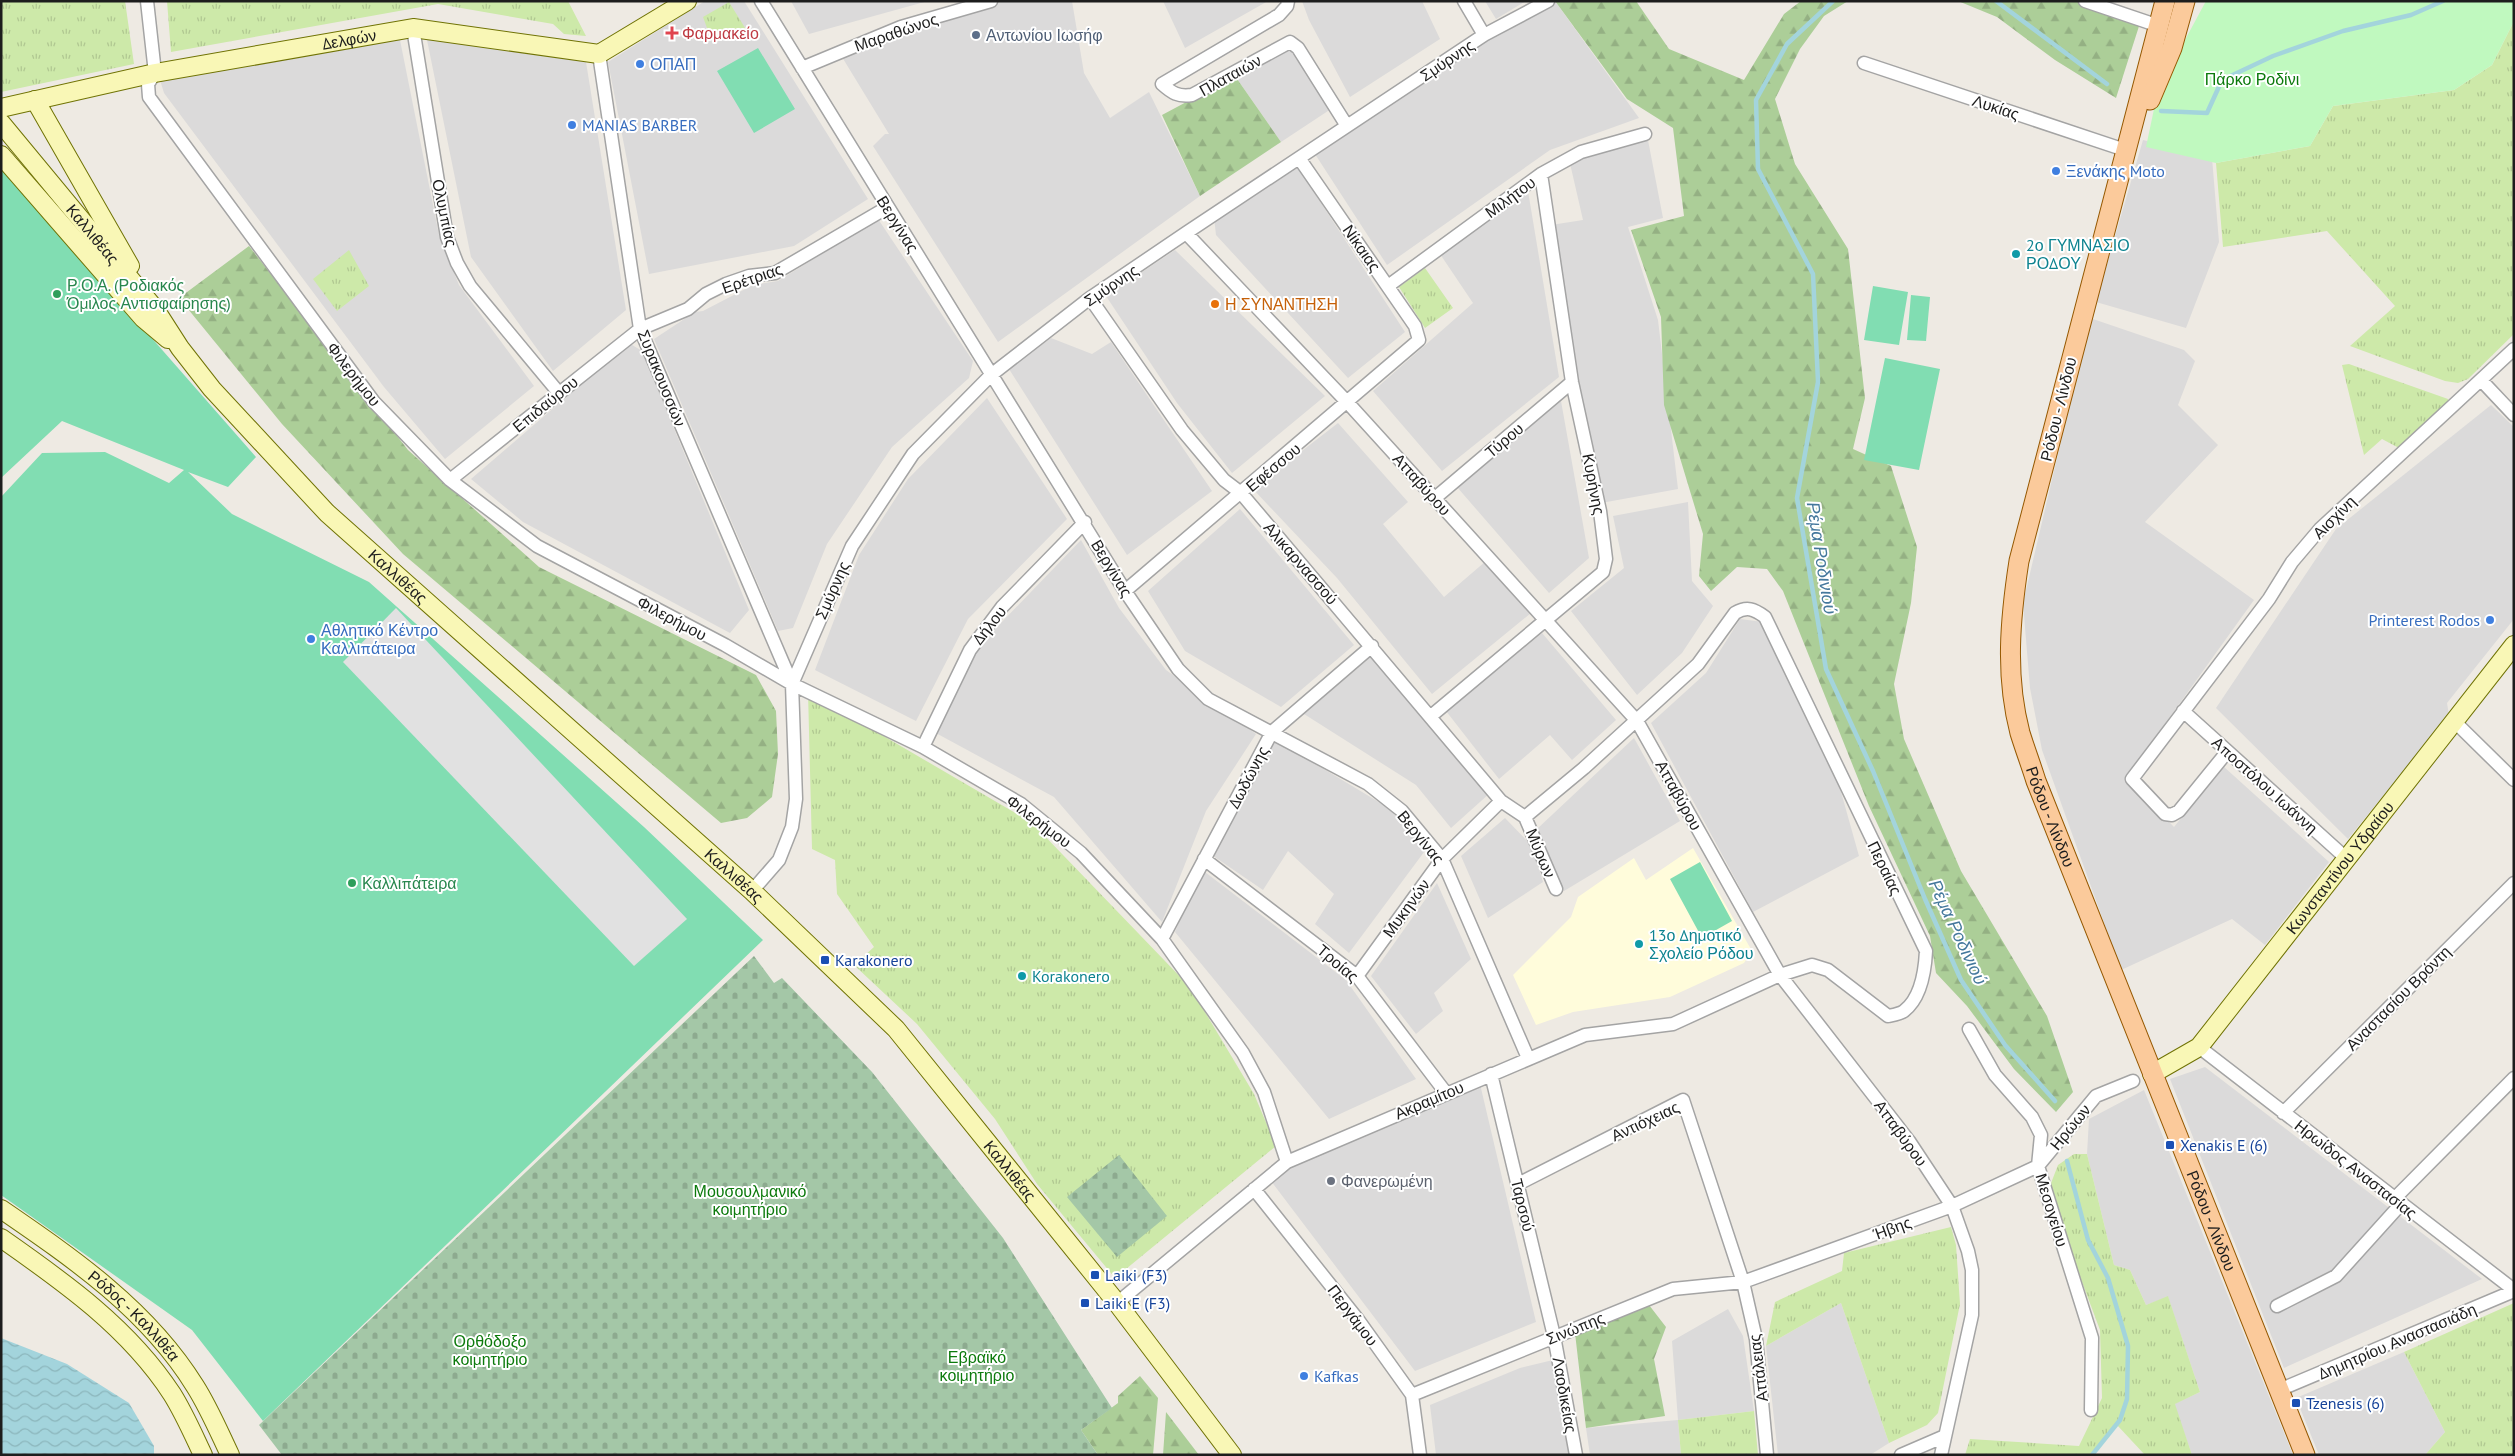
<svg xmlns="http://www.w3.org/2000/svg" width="2515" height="1456" viewBox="0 0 2515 1456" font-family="'PT Sans',sans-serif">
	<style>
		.residential { fill: #dbdada }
		.education { fill: #fffcdb }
		.grass { fill: url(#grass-tufts) }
		.forest { fill: url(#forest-firs) }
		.cemetery { fill: url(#cemetery-stones) }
		.park { fill: #c0f9bf }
		.pitch { fill: #81ddb2 }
		.parking { fill: #e1e1e1 }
		.water { fill: url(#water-waves) }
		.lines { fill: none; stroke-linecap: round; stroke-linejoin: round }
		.stream { stroke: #a3d4dc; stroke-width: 4.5 }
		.street-casing { stroke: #a4a4a4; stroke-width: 15 }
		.secondary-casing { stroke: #707305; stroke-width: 20 }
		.primary-casing { stroke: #955801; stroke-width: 21 }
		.street { stroke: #fff; stroke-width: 12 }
		.secondary { stroke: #f9f7b6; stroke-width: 18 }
		.primary { stroke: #fbca9b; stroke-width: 19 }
		.health-dot { fill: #e0444e; stroke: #fff; stroke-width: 2 }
		.service-dot { fill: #5c6f8a; stroke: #fff; stroke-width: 2 }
		.shop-dot { fill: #3f7fe0; stroke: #fff; stroke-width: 2 }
		.culture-dot { fill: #0f9aa8; stroke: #fff; stroke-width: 2 }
		.leisure-dot { fill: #2e9e5b; stroke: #fff; stroke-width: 2 }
		.food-dot { fill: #e8710a; stroke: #fff; stroke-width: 2 }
		.transit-dot { fill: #1a4fb4; stroke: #fff; stroke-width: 2 }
		.worship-dot { fill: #6b7280; stroke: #fff; stroke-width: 2 }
		.labels { text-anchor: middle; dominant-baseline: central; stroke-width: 4; stroke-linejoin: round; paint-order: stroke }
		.street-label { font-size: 16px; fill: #1d1d1d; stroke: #fff }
		.health-label { font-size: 16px; fill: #be3a42; stroke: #fff; text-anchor: start }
		.service-label { font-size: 16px; fill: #4e5e75; stroke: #fff; text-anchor: start }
		.shop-label { font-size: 16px; fill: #366cbe; stroke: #fff; text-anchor: start }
		.park-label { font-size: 16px; fill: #0c7a0c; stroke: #fff }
		.culture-label { font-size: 16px; fill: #0d838f; stroke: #fff; text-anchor: start }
		.leisure-label { font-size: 16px; fill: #27864d; stroke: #fff; text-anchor: start }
		.food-label { font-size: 16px; fill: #c56008; stroke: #fff; text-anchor: start }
		.transit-label { font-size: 16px; fill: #164399; stroke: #fff; text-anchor: start }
		.worship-label { font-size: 16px; fill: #5b616d; stroke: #fff; text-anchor: start }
		.water-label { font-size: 18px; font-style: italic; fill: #44789c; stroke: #fff }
	</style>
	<defs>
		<pattern id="grass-tufts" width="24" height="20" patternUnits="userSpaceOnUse" patternTransform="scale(1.25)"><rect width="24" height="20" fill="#cde9a9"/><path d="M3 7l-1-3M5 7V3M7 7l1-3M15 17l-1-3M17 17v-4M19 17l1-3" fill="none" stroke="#b0c791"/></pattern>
		<pattern id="forest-firs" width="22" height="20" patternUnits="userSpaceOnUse" patternTransform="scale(1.25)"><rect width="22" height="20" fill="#acce98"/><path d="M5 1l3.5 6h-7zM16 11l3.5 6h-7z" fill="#94b083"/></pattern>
		<pattern id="cemetery-stones" width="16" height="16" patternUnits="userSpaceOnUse" patternTransform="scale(1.25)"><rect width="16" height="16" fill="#a4c7a7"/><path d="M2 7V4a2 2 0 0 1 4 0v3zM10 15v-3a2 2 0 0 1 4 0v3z" fill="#8daa8f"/></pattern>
		<pattern id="water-waves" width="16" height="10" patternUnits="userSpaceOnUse" patternTransform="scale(1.25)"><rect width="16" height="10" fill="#a3d4dc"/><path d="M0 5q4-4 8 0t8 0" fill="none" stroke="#8cb6bc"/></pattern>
	</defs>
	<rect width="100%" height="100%" fill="#eeeae3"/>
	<path class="residential" d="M705,1h39l124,198 -74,47 -145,28 -41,-212z
		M791,1h137l-119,33z
		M1005,1h67l12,72 26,45 39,-26 51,104 -202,146 -125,-196 12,-12h4l-47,-77 47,-28z
		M1163,1h105l-83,47z
		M1302,1h120l18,38 -90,58 -41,-77z
		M1485,1h41l-30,18z
		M1549,1h6l84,117 -89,32 -163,115 -74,-114z
		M399,35l40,200 20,50 75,101 -89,73 -61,-72 -220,-294 -4,-13z
		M426,35l160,27 40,248 -73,61 -82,-114z
		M1291,42l43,65 -53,35 -46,-66z
		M1647,135l16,83 -35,9 30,93 20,169 -77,14 -50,-278 32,-5 -14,-61z
		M2143,140l69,18 7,84 -33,86 -90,-26z
		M1295,163l110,169 -57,46 -132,-143 -2,-18z
		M1528,191l31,186 -117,94 -69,-80 100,-88 -33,-49z
		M878,219l95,142 -4,17 -77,69 -65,97 -34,84 -15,3 -124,-292 41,-27 8,-1 50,-26 25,-4z
		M1175,250l150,146 -93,77 -55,-70 -71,-107z
		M2090,318l94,32 11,11 -17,44 40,40 -73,77 109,78 -128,178 48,49 49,-61 106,96 -64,83 -33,-26 -111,51 -79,-220 -12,-62 -7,-85z
		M1051,338l41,16 19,-12 101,149 -85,64 -118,-186z
		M629,343l13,8 107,259 -19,23 -207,-111 -52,-43z
		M987,398l80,121 -99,100 -52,102 -101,-51 44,-115 49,-76z
		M1561,401l28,157 -40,35 -92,-106z
		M2491,405l23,22v192l-67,84 2,12 -101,124 -132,-131 120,-179z
		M1338,423l70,79 -25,22 61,73 42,-36 45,52 -99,81 -95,-116 -84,-89z
		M1688,502l4,79 21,25 -31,47 -45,42 -66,-84 53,-43 -11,-52z
		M1240,509l114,136 -73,62 -96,-56 -37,-60z
		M1081,540l38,68 47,62 90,64 -50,77 -44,111 -108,-125 -120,-65 39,-80z
		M1740,619l23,3 71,145 25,89 -106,56 -102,-189 55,-50z
		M1542,633l74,87 -44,40 -22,-25 -51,44 -53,-68z
		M1373,655l117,138 -39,35 -35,-43 -112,-71z
		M1634,738l46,83 -116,70 -27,-62z
		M1274,739l113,68 40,41 -78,105 -34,-29 19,-30 -46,-43 -25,39 -57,-39z
		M1505,818l27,28 11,36 -55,36 -27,-62z
		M1201,869l145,111 70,99 -87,40 -154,-187z
		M1437,883l34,76 -37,34 9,18 -27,23 -45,-58z
		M2205,1067l277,212 -198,89 -114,-289z
		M1480,1084l56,238 -121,49 -144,-190 34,-24z
		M2144,1090l149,365h-101l-18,-51 26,-12 -32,-95 -22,8 -16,-35 -16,-5 -27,-111 2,-35z
		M1841,1303l48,140 -19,12h-92l-12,-109z
		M1728,1309l15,27 11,75 -76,9 3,35h-91l-4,-27 92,-8 -6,-79z
		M2404,1352l41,80 -20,23h-106l-23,-57z
		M1553,1360l16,95h-133l-6,-50 90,-37z"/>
	<path class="education" d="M1693,848l59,103 -8,12 -74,34 -97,15 -37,13 -23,-50 58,-58 7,-20 56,-39 12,22z"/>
	<path class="grass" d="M1,1h124l9,63 -133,28z
		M167,1h401l18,35 -22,-2 -11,-10 -115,-20 -267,48z
		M729,2l18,29 -36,8 -8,-22z
		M2514,21v313l-46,45 -10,4 -13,-2 -95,-35 45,-40 -68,-75 -104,16 -7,-84 94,-17 23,-40 121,-16 38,-25z
		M349,250l20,36 -32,25 -24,-32z
		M1425,268l28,40 -28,20 -26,-41z
		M2349,364l99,35 1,7 -50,42 -17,-9 -18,16 -22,-90z
		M808,692l211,123 19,14 152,158 64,107 22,52 -161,132 -78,-94 -42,-65 -78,-95 -63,-59 20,-18 -37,-53 -2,-34 -23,-11z
		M2074,1154h13l27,111 16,5 16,35 22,-9 32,96 -25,12 17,51h-47l-28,-30 -25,30h-127l5,-16 109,7 23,-48 -2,-68 -52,-139 10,-26z
		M1951,1227l5,18 4,59 -22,109 -11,12 -38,18 -48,-140 -75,43 9,-44 67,-31 2,-18z
		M2514,1303v152h-89l20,-23 -41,-80z
		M1754,1411l4,44h-77l-3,-35z"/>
	<path class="forest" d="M1555,1h81l33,48 75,31 40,-66 17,-13h47l-24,15 -24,33 -25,50 20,65 53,85 17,149 -12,51 38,17 26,81 -6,56 -17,81 10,55 57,132 86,145 26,76 -17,20 -42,-43 -47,-63 -31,-33 -6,-37 -61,-130 -86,-215 -16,-22 -30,-2 -26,24 -12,-15 4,-42 -39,-129 -3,-88 -30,-87 53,-14 -11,-88 -46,-29z
		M1958,1h130l53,19 -25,78 -61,-38 -58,-43z
		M1235,76l46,66 -81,54 -38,-81z
		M249,246l159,204 131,117 217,108 20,36 2,43 -6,43 -25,21 -26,5 -318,-269 -121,-130 -103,-126z
		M1649,1305l17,22 -12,32 11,57 -79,12 -11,-95z
		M1140,1376l18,22 -5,57h-55l-17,-25 37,-27v-7z
		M1166,1412l33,43h-36z"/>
	<path class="cemetery" d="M754,956l20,27 8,-5 90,94 131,166 109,170 -31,22 17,25h-816l-23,-30z
		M1119,1155l48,61 -50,41 -50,-60z"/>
	<path class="park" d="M2206,1h308v20l-22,44 -38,25 -121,16 -23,40 -94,17 -70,-16 12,-57z"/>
	<path class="pitch" d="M758,48l37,61 -41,24 -37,-62z
		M1,166l255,291 -28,30 -40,-15 44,42 137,68 275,245 119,113 -500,481 -71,-91 -191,-135v-698l41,-44 63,-1 64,31 15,-13 -122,-49 -61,57z
		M1873,286l35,6 -9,53 -35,-5z
		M1911,295l19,2 -4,44 -19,-1z
		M1885,358l55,11 -21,101 -55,-10z
		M1700,862l32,59 -30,17 -32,-59z"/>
	<path class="parking" d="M396,608l291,311 -53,47 -291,-304z"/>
	<path class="water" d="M1,1338l66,26 62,39 25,43v9h-153z"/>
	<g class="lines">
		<path class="stream" d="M1833,1l-46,43 -31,56 2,69 55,105 5,108 -21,116 29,171 47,102 52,128 36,81 44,65 50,56
			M1996,1l111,83
			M2161,111l46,2 15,-33 51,-24 70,-25 68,-16 32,-14
			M2067,1161l21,79 20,38 20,68 -1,53 -7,21 -28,35"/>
		<defs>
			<path id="street" d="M147,1l8,72 -7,11 1,13 225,305 76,78 87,66 188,99 67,39 131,63 98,57 60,49 81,86 81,114 21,39 23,70
				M761,1l364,590 53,78 30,30 160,85 34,27 40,48 86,199
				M1288,1l-1,5 -8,9 -117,69c10,9 16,13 30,11l98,-53 8,6 49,78
				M1464,1l20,34
				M2085,1l74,25
				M413,28l34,209 10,26 13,23 89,107
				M599,54l41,275 152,355 4,115 -4,28 -13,33 -27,31
				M1864,63l264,88
				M802,68l99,-41 90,-26
				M1186,233l162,170 289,318 143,254 129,166 43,65 16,45 4,19v45l-31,140
				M1388,286l153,-112 40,-22 64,-18
				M1090,298l92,132 42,50 17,13 260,308 24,16
				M2481,380l33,35
				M450,480l190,-151 48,-20 18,-15 20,-10 23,-8 26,-3 113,-66
				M1435,498l137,-116
				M1125,591l294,-251 -4,-14 -116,-168
				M792,684l60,-138 61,-92 78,-79 99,-77 96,-65 298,-198 64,-34
				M2183,711l164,148
				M1431,716l172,-144 3,-13 -6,-48 -28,-129 -31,-208
				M2455,722l59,58
				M923,747l47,-97 32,-43 83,-85
				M2227,752l-48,59 -7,4 -7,-1 -33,-35 137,-180 23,-37 28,-33 194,-180
				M1525,817l31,72
				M1204,859l153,117 89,117
				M1162,939l110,-207 100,-86
				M1357,976l85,-117 59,-58
				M1969,1029l26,46 37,42 9,18 -3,31 54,172 -1,72
				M2199,1047l315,243
				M1491,1074l63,262 22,119
				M2283,1113l231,-230
				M1518,1184l165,-84 60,182 13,57 11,116
				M1254,1189l105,132 53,74 8,60
				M2394,1199l120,-121
				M1117,1303l170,-141 298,-127 88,-11 107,-49 32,-10 16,5 60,46c5,-1 12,-2 16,-5 17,-13 21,-40 22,-60l-161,-334c-11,-8 -18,-11 -30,-4l-37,51 -114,104 -59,49
				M2277,1306l59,-30 65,-72
				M2279,1390l235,-99
				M1412,1395l261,-106 70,-7 209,-76 86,-40 58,-70 37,-15
				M1901,1455l44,-19"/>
			<g id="secondary">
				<path d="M35,100l95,166"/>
				<path id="s1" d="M1,108l154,-35 258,-45 186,26 88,-53"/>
				<path id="s2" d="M1,123l154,186 25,39 32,41 115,124 425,378 144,138 221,274 115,152"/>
				<path d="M1,155l142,163 25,21"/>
				<path id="s3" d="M2152,1074l47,-27 315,-402"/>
				<path id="s4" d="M1,1209c73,50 147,101 194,177 14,22 24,46 35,69"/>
				<path d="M1,1238c63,44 128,90 171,156 12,19 21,40 31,61"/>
			</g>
			<g id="primary">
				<path id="s5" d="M2165,1c-47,187 -98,373 -146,560 -9,58 -14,115 1,172 5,16 11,32 16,48l269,674"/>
				<path d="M2150,100l22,-52 13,-47"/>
			</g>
		</defs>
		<use href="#street" class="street-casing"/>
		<use href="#secondary" class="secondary-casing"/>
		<use href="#primary" class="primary-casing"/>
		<use href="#street" class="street"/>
		<use href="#secondary" class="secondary"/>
		<use href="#primary" class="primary"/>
	</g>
	<path class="health-dot" d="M669.5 25.5h5v5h5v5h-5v5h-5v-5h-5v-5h5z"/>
	<circle class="service-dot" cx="976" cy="35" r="5"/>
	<g class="shop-dot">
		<circle cx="640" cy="64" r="5"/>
		<circle cx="572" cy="125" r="5"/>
		<circle cx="2056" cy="171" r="5"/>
		<circle cx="2490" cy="620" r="5"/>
		<circle cx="311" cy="639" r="5"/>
		<circle cx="1304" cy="1376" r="5"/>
	</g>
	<g class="culture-dot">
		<circle cx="2016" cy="254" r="5"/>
		<circle cx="1639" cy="944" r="5"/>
		<circle cx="1022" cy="976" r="5"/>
	</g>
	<g class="leisure-dot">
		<circle cx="57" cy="294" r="5"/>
		<circle cx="352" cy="883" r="5"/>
	</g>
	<circle class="food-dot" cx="1215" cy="304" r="5"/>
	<g class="transit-dot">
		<rect x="820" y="955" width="10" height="10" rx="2.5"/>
		<rect x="2165" y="1140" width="10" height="10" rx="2.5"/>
		<rect x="1090" y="1270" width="10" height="10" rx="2.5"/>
		<rect x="1080" y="1298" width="10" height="10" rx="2.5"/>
		<rect x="2291" y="1398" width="10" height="10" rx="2.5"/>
	</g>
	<circle class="worship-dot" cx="1331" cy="1181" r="5"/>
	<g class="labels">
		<g class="street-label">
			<text transform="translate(896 32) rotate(-19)">Μαραθώνος</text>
			<text stroke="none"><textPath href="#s1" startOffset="355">Δελφών</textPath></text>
			<text transform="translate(1447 60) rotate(-34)">Σμύρνης</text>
			<text transform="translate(1230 75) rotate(-29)">Πλαταιών</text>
			<text transform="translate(1996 107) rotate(18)">Λυκίας</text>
			<text transform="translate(1510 197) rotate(-36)">Μιλήτου</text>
			<text transform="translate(445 213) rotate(78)">Ολυμπίας</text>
			<text transform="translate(898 224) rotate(58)">Βεργίνας</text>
			<text stroke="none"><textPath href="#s2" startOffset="144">Καλλιθέας</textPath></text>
			<text transform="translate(1362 248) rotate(55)">Νίκαιας</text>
			<text transform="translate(752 278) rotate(-19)">Ερέτριας</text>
			<text transform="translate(1111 285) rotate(-34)">Σμύρνης</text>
			<text transform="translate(354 374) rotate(52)">Φιλερήμου</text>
			<text transform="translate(662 378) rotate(68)">Συρακουσσών</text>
			<text transform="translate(545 404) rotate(-39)">Επιδαύρου</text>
			<text transform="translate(2058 409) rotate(-76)">Ρόδου - Λίνδου</text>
			<text transform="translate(1504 440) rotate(-40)">Τύρου</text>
			<text transform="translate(1273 467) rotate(-40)">Εφέσσου</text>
			<text transform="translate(1422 484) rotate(48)">Ατταβύρου</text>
			<text transform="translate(1594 484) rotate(79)">Κυρήνης</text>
			<text transform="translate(2334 517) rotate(-45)">Αισχίνη</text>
			<text transform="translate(1301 563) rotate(49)">Αλικαρνασσού</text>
			<text transform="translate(1112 568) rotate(59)">Βεργίνας</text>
			<text stroke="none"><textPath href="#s2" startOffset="604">Καλλιθέας</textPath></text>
			<text transform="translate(832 590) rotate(-66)">Σμύρνης</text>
			<text transform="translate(672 618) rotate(28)">Φιλερήμου</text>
			<text transform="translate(989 625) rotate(-52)">Δήλου</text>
			<text transform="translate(1248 777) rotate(-62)">Δωδώνης</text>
			<text transform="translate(2265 785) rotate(42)">Αποστόλου Ιωάννη</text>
			<text transform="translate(1679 795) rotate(61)">Ατταβύρου</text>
			<text stroke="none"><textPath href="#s5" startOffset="841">Ρόδου - Λίνδου</textPath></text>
			<text transform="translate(1039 821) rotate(37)">Φιλερήμου</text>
			<text transform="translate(1421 837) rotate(51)">Βεργίνας</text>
			<text transform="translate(1541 853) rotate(67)">Μύρων</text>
			<text transform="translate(1885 868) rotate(64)">Περαίας</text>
			<text stroke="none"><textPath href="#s3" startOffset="282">Κωνσταντίνου Υδραίου</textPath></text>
			<text stroke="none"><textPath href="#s2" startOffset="1054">Καλλιθέας</textPath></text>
			<text transform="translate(1406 908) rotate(-54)">Μυκηνών</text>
			<text transform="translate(1338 963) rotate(40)">Τροίας</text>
			<text transform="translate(2398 998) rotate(-45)">Αναστασίου Βρόντη</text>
			<text transform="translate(1429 1100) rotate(-23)">Ακραμίτου</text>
			<text transform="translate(1645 1121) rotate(-25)">Αντιόχειας</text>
			<text transform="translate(2070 1127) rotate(-51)">Ηρώων</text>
			<text transform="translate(1901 1133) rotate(54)">Ατταβύρου</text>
			<text transform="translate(2356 1169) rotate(38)">Ηρωίδος Αναστασίας</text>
			<text stroke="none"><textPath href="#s2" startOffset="1459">Καλλιθέας</textPath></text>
			<text transform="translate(1523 1205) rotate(76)">Ταρσού</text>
			<text transform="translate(2052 1210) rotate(73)">Μεσογείου</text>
			<text stroke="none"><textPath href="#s5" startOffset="1276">Ρόδου - Λίνδου</textPath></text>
			<text transform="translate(1892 1228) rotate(-20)">Ήβης</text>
			<text transform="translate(1353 1315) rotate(53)">Περγάμου</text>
			<text stroke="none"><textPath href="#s4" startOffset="171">Ρόδος - Καλλιθέα</textPath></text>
			<text transform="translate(1575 1328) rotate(-22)">Σινώπης</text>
			<text transform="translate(2397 1341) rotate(-23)">Δημητρίου Αναστασιάδη</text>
			<text transform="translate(1758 1368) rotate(-97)">Αττάλειας</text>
			<text transform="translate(1565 1395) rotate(80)">Λαοδικείας</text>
		</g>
		<g class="health-label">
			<text x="682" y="33">Φαρμακείο</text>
		</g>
		<g class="service-label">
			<text x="986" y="35">Αντωνίου Ιωσήφ</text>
		</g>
		<g class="shop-label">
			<text x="650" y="64">ΟΠΑΠ</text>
			<text x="582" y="125">MANIAS BARBER</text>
			<text x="2066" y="171">Ξενάκης Moto</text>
			<text x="2480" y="620" text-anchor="end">Printerest Rodos</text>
			<text x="321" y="630">Αθλητικό Κέντρο<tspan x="321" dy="18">Καλλιπάτειρα</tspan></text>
			<text x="1314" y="1376">Kafkas</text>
		</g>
		<g class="park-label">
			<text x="2252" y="79">Πάρκο Ροδίνι</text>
			<text x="750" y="1191">Μουσουλμανικό<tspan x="750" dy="18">κοιμητήριο</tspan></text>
			<text x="490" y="1341">Ορθόδοξο<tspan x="490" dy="18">κοιμητήριο</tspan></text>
			<text x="977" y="1357">Εβραϊκό<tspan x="977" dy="18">κοιμητήριο</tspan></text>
		</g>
		<g class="culture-label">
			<text x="2026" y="245">2ο ΓΥΜΝΑΣΙΟ<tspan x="2026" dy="18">ΡΟΔΟΥ</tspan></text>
			<text x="1649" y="935">13ο Δημοτικό<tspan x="1649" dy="18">Σχολείο Ρόδου</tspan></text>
			<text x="1032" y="976">Korakonero</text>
		</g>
		<g class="leisure-label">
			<text x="67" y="285">Ρ.Ο.Α. (Ροδιακός<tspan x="67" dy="18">Όμιλος Αντισφαίρησης)</tspan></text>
			<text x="362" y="883">Καλλιπάτειρα</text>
		</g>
		<g class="food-label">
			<text x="1225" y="304">Η ΣΥΝΑΝΤΗΣΗ</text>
		</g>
		<g class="transit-label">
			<text x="835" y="960">Karakonero</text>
			<text x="2180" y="1145">Xenakis E (6)</text>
			<text x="1105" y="1275">Laiki (F3)</text>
			<text x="1095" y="1303">Laiki E (F3)</text>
			<text x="2306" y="1403">Tzenesis (6)</text>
		</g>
		<g class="worship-label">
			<text x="1341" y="1181">Φανερωμένη</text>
		</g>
		<g class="water-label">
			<text transform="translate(1822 558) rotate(81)">Ρέμα Ροδινιού</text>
			<text transform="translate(1958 932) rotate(65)">Ρέμα Ροδινιού</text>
		</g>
	</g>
	<rect width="2515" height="1456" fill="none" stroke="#1d1d1d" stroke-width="5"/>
</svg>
